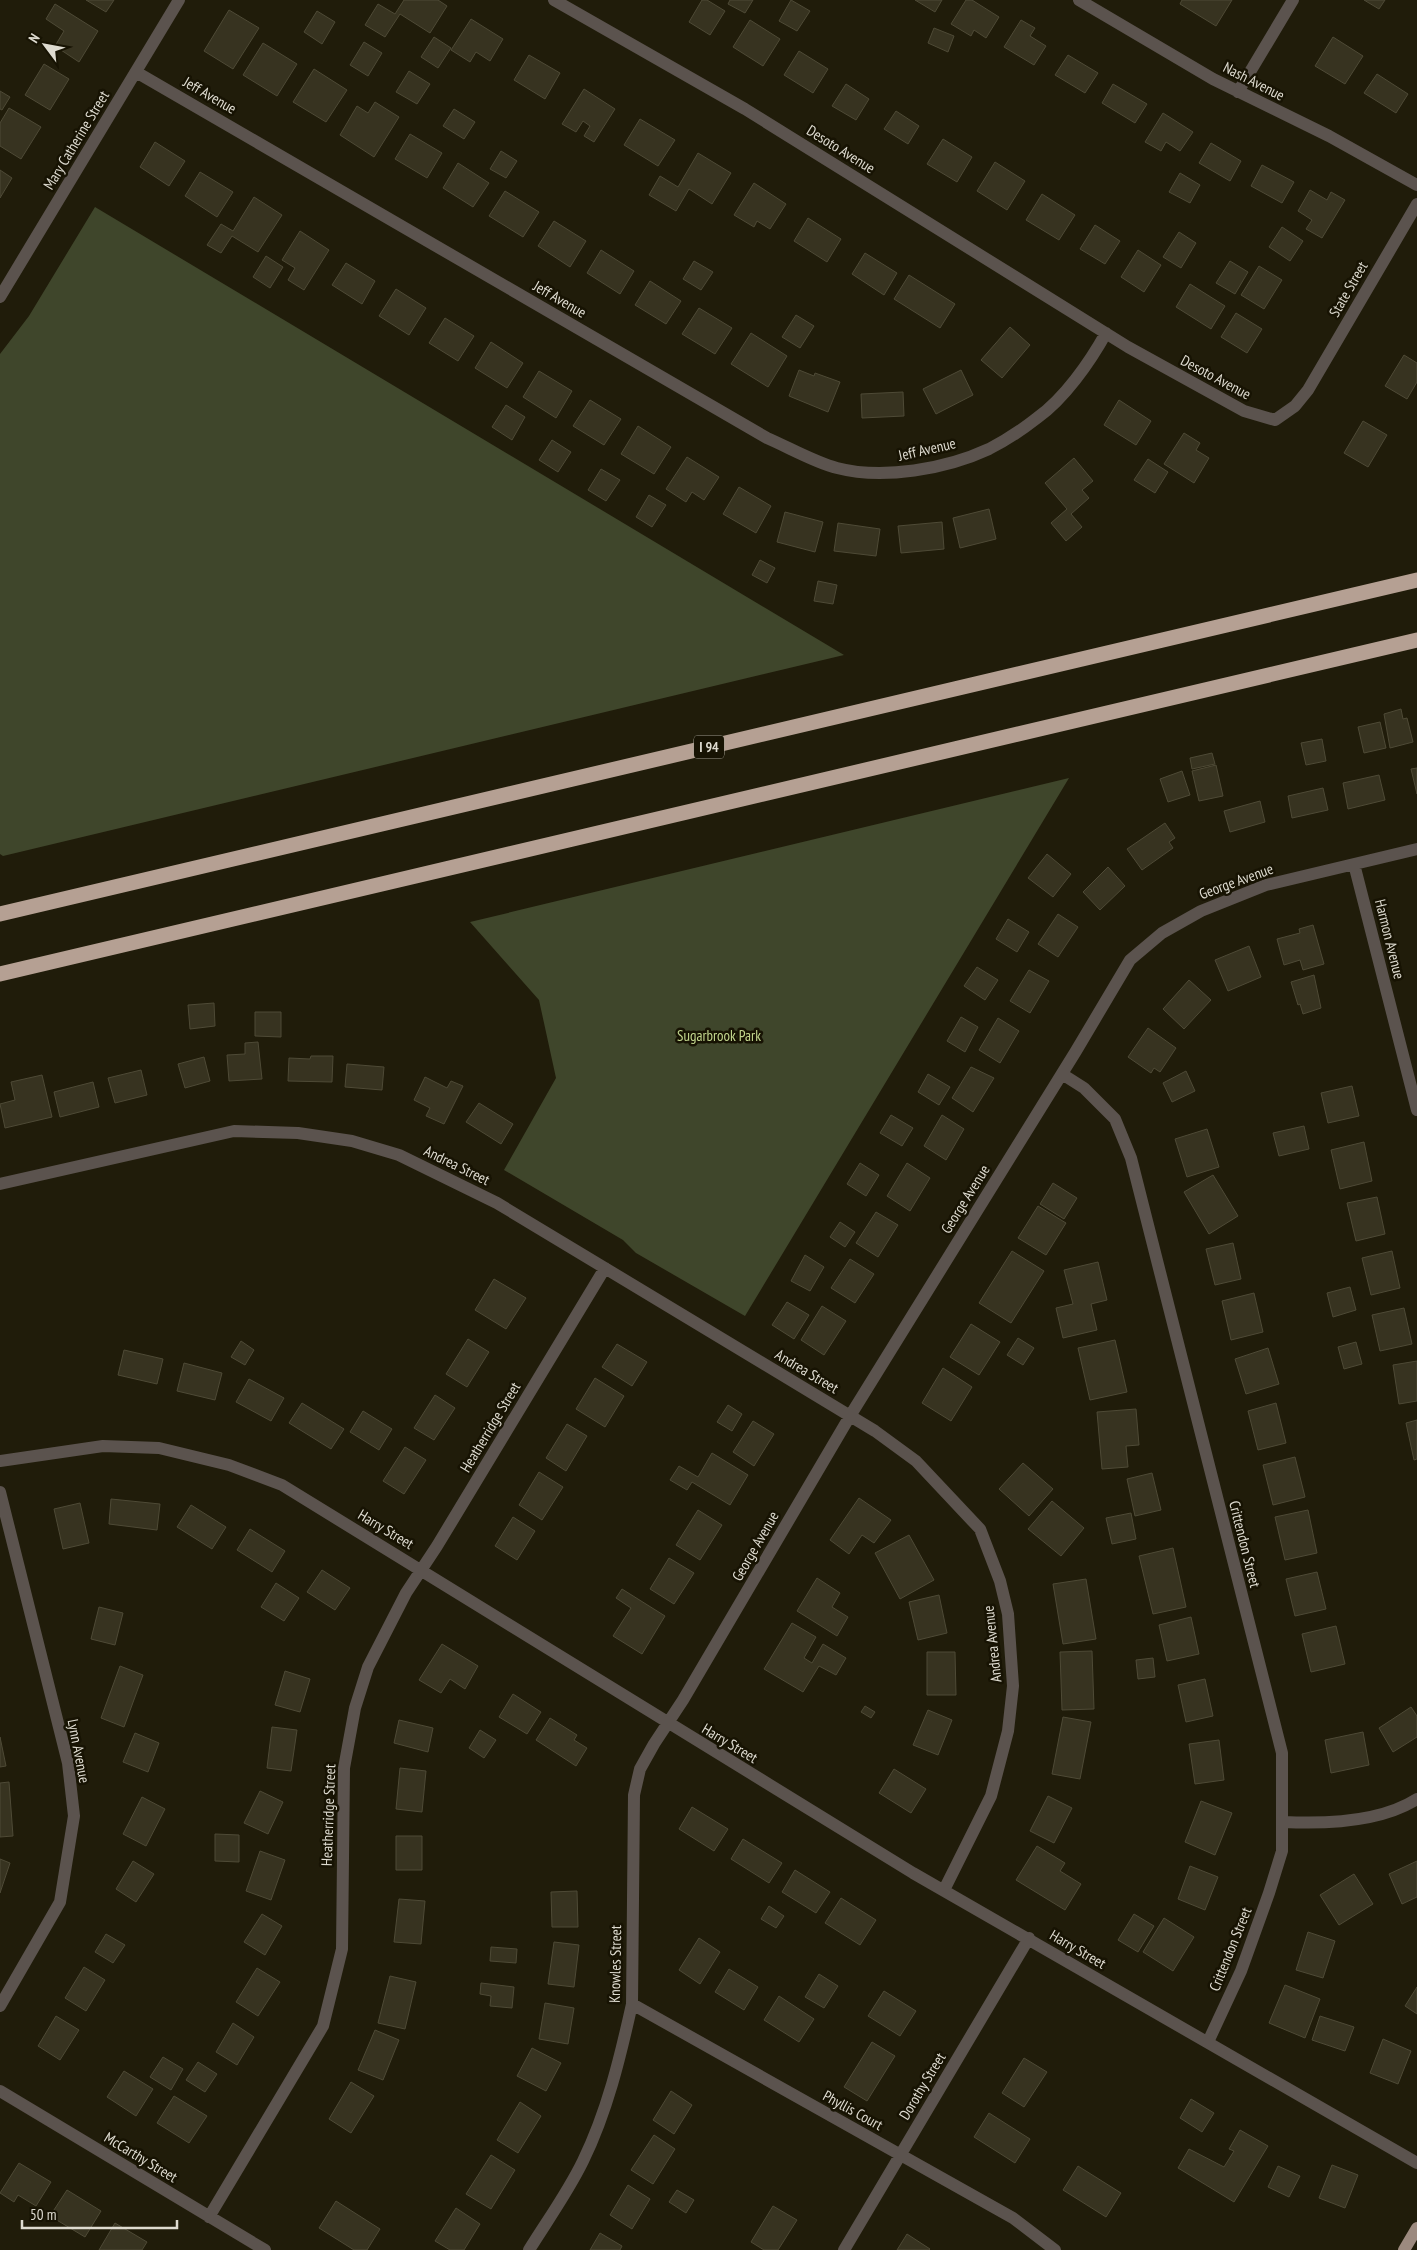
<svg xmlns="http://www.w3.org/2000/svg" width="1417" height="2250" viewBox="0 0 1417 2250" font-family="'PT Sans Narrow',sans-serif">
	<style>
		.green { fill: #3f462b }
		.building { fill: #373320; stroke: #4e4a36 }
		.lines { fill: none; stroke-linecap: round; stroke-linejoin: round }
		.minor { stroke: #5b534e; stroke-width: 12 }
		.major { stroke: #9c8a7f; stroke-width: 12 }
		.highway { stroke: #b5a093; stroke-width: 15 }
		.labels { text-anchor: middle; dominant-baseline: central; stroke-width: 5; stroke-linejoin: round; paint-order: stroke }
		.shield { fill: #171303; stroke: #a29f92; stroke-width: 1 }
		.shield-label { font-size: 14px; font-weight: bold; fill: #dedbd0 }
		.street-label { font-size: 15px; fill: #dedbd0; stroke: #171303 }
		.park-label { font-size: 15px; fill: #c3d78e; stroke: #171303 }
	</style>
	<rect width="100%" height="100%" fill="#201c0a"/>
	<path class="green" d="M95,207l749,448 -841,201 -3,-2v-500l29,-38z
		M1069,778l-324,538 -109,-63 -13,-13 -119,-70 52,-92 -17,-78 -69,-78z"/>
	<path class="building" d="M86,0h28l-8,12z
		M404,0h34l9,6 -17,27 -30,-19 -15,23 -20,-12 13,-21 17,10z
		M702,0h5l18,11 -15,24 -21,-13z
		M730,0h23l-8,13 -17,-9z
		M791,0l19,11 -13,20 -18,-10z
		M915,0h27l-7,12z
		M966,0h6l27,17 -13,21 -12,-8 -3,6 -20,-12z
		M1182,0h50l-16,26 -36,-22z
		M1364,0h21l-6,9z
		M55,4l43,27 -19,31 -24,-16 9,-15 -18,-12z
		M229,10l30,18 -26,41 -29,-18z
		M317,11l18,11 -13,22 -18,-12z
		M471,19l32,20 -13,22 -14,-9 -6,10 -19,-12z
		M750,20l30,19 -17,27 -30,-19z
		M1021,20l14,8 -5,8 16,10 -12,19 -30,-18z
		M934,28l20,8 -6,16 -20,-9z
		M434,37l17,11 -13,20 -17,-11z
		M1333,37l30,19 -18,28 -30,-18z
		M364,42l18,11 -14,23 -18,-11z
		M263,43l34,21 -20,32 -34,-21z
		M799,51l29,18 -15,24 -29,-18z
		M529,55l31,18 -15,26 -31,-19z
		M1068,55l30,18 -13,20 -30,-18z
		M44,64l25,15 -19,31 -25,-15z
		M314,69l33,21 -21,32 -33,-20z
		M409,71l21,13 -13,20 -21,-12z
		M1377,74l31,20 -12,19 -32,-20z
		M846,84l23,15 -13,21 -24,-14z
		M1113,84l34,20 -12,19 -33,-20z
		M584,89l31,20 -21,33 -10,-6 6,-10 -7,-5 -7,11 -14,-8z
		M0,91l10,6 -8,13 -2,-1z
		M375,102l24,15 -25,40 -34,-22 17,-29 11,7z
		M9,108l32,19 -20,32 -21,-13v-23z
		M454,109l21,13 -11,17 -21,-13z
		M896,111l23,15 -11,18 -24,-15z
		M1163,113l30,19 -13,19 -14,-9 -5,9 -16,-9z
		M640,119l35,21 -17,26 -34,-21z
		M410,134l32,19 -15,25 -32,-19z
		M943,139l29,18 -15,25 -30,-18z
		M155,142l30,19 -16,25 -29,-19z
		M1211,143l30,18 -11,20 -31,-18z
		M501,151l16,10 -11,17 -16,-9z
		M698,153l33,20 -19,31 -23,-15 -13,22 -27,-16 11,-19 18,11z
		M995,162l30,19 -18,29 -30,-19z
		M458,163l31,20 -16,24 -30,-19z
		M1262,165l32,17 -12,21 -31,-17z
		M0,170l12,8 -12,20z
		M200,172l33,20 -16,25 -32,-21z
		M1180,173l20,12 -10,18 -21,-11z
		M754,183l32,21 -16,25 -13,-8 -3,6 -20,-12z
		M1310,190l17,10 4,-8 14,8 -23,38 -16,-9 6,-9 -14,-9z
		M505,191l34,21 -16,25 -34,-21z
		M1042,194l33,21 -16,25 -33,-20z
		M254,197l28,18 -24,37 -26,-16 -11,17 -14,-8 14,-21 12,7z
		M808,218l33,21 -14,23 -33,-21z
		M554,221l32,20 -16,26 -32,-21z
		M1095,225l25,16 -15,23 -25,-15z
		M1282,227l21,14 -13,20 -21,-14z
		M300,231l29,19 -25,40 -16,-10 7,-12 -13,-8z
		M1179,232l17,11 -15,25 -18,-11z
		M601,250l33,21 -14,23 -33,-21z
		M1138,250l23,15 -17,27 -23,-15z
		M865,253l32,20 -13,22 -32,-21z
		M266,256l17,11 -13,21 -17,-11z
		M694,261l19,11 -12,18 -18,-11z
		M1230,261l18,11 -13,22 -19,-11z
		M346,263l29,18 -13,23 -30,-19z
		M1259,266l23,14 -18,29 -23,-14z
		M909,275l46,29 -15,24 -46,-29z
		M650,281l31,20 -15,23 -31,-19z
		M1190,284l35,22 -14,23 -35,-22z
		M396,289l30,19 -17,27 -30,-19z
		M699,308l33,20 -17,26 -33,-20z
		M1236,313l26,16 -15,24 -26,-16z
		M796,315l18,11 -14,22 -18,-11z
		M445,318l29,18 -16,25 -29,-18z
		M1010,327l20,18 -28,33 -21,-18z
		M751,333l36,23 -19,31 -37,-23z
		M491,342l32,21 -16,25 -32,-20z
		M1404,355l13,8v19l-10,17 -22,-13z
		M799,370l15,6 1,-3 25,9 -12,30 -39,-16z
		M961,370l12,25 -37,19 -13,-25z
		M539,371l33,20 -16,27 -33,-21z
		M903,392l1,24 -42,2 -1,-24z
		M590,400l31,19 -17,26 -31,-19z
		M1119,400l32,21 -15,24 -32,-20z
		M506,405l19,12 -13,23 -20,-13z
		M1363,421l24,14 -19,32 -24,-14z
		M638,426l33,21 -17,27 -33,-20z
		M1184,433l16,10 -4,7 13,8 -15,25 -30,-19z
		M552,440l19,12 -13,20 -19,-12z
		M687,457l32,20 -15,23 -12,-8 -6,10 -20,-13z
		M1074,458l19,23 -11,9 7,8 -18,16 11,13 -16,14 -15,-18 16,-14 -22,-26z
		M1148,459l20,13 -13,21 -21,-13z
		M601,469l19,11 -14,21 -18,-11z
		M739,487l32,19 -15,27 -33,-19z
		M649,495l17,10 -14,22 -16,-10z
		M989,509l7,30 -36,9 -7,-30z
		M785,512l38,10 -8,30 -38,-10z
		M942,522l2,27 -43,4 -3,-27z
		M838,523l42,6 -4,27 -42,-5z
		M760,560l15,8 -8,15 -15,-8z
		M818,581l19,4 -4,19 -19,-3z
		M1401,709l2,10 4,-1 6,24 -23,6 -6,-34z
		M1380,722l6,26 -22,5 -6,-26z
		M1322,739l4,22 -20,4 -5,-22z
		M1212,753l3,11 -23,5 -2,-11z
		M1216,765l7,31 -24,5 -7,-30z
		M1417,768v26l-6,-25z
		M1182,771l8,24 -22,7 -8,-23z
		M1379,775l6,25 -37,9 -5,-26z
		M1323,788l5,22 -36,8 -4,-22z
		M1260,801l5,21 -35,10 -6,-21z
		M1165,823l10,15 -6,4 4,6 -31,22 -15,-21z
		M1047,854l24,20 -18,23 -25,-19z
		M1108,867l17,19 -25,24 -17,-18z
		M1058,914l20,13 -20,30 -20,-13z
		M1008,919l21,13 -12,20 -21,-13z
		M1313,925l11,39 -21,6 -3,-10 -16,5 -7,-26 23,-6 -1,-4z
		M1249,946l12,31 -33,14 -13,-31z
		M977,967l21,13 -13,20 -21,-14z
		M1029,970l20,11 -19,32 -20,-12z
		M1314,975l7,33 -18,6 -3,-10 -2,1 -7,-23z
		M1189,980l22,20 -27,29 -21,-20z
		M214,1003l1,23 -25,3 -2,-24z
		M255,1012h26v25l-26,-1z
		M961,1017l17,10 -13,25 -18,-11z
		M998,1018l21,13 -19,32 -21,-13z
		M1148,1028l28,20 -16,24 -6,-4 -3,5 -23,-16z
		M258,1042l4,37 -33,2 -2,-26 18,-1v-11z
		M311,1056h22l-1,26 -44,-1 1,-23 21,1z
		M204,1057l6,24 -25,7 -7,-24z
		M347,1064l37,3 -2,23 -37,-3z
		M971,1067l23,11 -21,34 -21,-14z
		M141,1070l6,25 -32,8 -7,-25z
		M1186,1071l9,20 -23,11 -9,-19z
		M928,1074l22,13 -11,18 -21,-13z
		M42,1075l10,42 -47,11 -5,-24 15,-4 -4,-18z
		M425,1077l22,11 4,-7 12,5 -19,38 -18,-8 4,-8 -16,-8z
		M93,1082l6,25 -39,10 -6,-25z
		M1352,1086l7,30 -31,7 -7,-30z
		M479,1103l34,21 -12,20 -35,-22z
		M891,1115l22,13 -11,18 -22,-13z
		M942,1115l22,14 -18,31 -22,-14z
		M1304,1126l5,23 -30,7 -6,-23z
		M1207,1129l12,38 -32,10 -12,-38z
		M1364,1142l8,39 -32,8 -9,-39z
		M860,1163l19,12 -13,21 -19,-12z
		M907,1163l23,15 -20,33 -23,-15z
		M1213,1175l25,41 -29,18 -25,-42z
		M1053,1183l24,15 -13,21 -24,-15z
		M1377,1197l8,37 -29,7 -9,-38z
		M1038,1206l28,17 -20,32 -28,-17z
		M876,1212l22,13 -20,32 -22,-14z
		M840,1222l15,10 -10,15 -15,-10z
		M1233,1243l8,36 -26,6 -9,-36z
		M1012,1251l32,20 -33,52 -32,-20z
		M1392,1251l8,37 -29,7 -9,-37z
		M805,1255l19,12 -14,24 -19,-10z
		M850,1259l24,15 -19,29 -24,-15z
		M1098,1262l9,38 -16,4 6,26 -34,8 -7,-30 17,-4 -9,-34z
		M494,1279l32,19 -20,31 -31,-19z
		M1350,1287l6,23 -23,7 -6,-24z
		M1254,1293l9,39 -32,8 -9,-39z
		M787,1302l22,13 -15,24 -22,-14z
		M822,1306l24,15 -22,34 -23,-15z
		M1404,1308l8,36 -32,7 -8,-36z
		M971,1324l29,18 -21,33 -29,-18z
		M1018,1338l16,10 -11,17 -16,-10z
		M468,1339l21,13 -22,35 -21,-13z
		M1115,1340l12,52 -37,8 -12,-52z
		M241,1341l13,9 -9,15 -14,-8z
		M1356,1342l6,22 -18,5 -6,-22z
		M617,1344l30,18 -15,24 -30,-19z
		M1268,1348l11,36 -33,10 -11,-35z
		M124,1350l39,9 -6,25 -39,-9z
		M1417,1361v40l-18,3 -6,-39z
		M184,1363l38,10 -7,27 -38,-9z
		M943,1368l29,19 -21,34 -29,-18z
		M595,1378l29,18 -19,31 -29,-18z
		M249,1379l35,19 -13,23 -35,-19z
		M435,1395l20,13 -21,32 -20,-12z
		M302,1403l42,26 -13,20 -42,-26z
		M1276,1403l10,40 -28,7 -10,-39z
		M728,1405l14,9 -10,17 -15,-9z
		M1136,1409l3,36 -13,1 2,21 -26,2 -5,-57z
		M363,1411l29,18 -13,21 -29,-18z
		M1417,1420v39l-3,1 -8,-37z
		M753,1421l21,13 -20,32 -21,-14z
		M567,1424l20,12 -21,35 -20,-13z
		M405,1447l21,13 -22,34 -21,-13z
		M712,1453l36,22 -18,30 -38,-23 -5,8 -17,-10 9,-14 19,11z
		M1295,1457l10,40 -32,8 -10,-40z
		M1023,1463l30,26 -24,27 -30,-27z
		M539,1472l24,15 -21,33 -23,-15z
		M1152,1473l9,37 -26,6 -8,-37z
		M859,1498l32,22 -17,23 -12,-8 -13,19 -19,-14z
		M111,1499l49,5 -3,26 -48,-6z
		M1052,1501l32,27 -23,28 -33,-27z
		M80,1503l9,40 -26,6 -9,-40z
		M191,1505l35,22 -14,22 -35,-22z
		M698,1510l24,15 -22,35 -24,-15z
		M1308,1510l9,43 -32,7 -10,-43z
		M1131,1513l5,26 -24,5 -6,-26z
		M513,1517l22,14 -18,29 -22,-14z
		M250,1529l35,22 -13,21 -35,-22z
		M909,1535l25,45 -34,19 -25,-46z
		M1173,1548l13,59 -33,7 -14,-58z
		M669,1558l25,15 -20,31 -24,-15z
		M322,1570l28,18 -15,22 -28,-18z
		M1317,1572l9,37 -31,7 -9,-37z
		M817,1578l23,15 -8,14 16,10 -11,19 -40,-25z
		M1086,1579l10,60 -33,5 -10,-60z
		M276,1583l23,15 -15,23 -23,-14z
		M622,1589l43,27 -23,38 -29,-18 18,-28 -15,-10z
		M939,1595l8,38 -29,7 -9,-38z
		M99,1607l24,6 -8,32 -24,-6z
		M1191,1617l8,37 -32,7 -8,-36z
		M792,1623l24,14 -12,21 8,5 11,-19 23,14 -10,17 -17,-9 -16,26 -39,-23z
		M1336,1626l9,38 -34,8 -9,-38z
		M442,1644l36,22 -13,23 -15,-10 -9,14 -22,-13z
		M1092,1651l2,58 -32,1 -2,-58z
		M927,1652h28l1,43h-29z
		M1153,1658l2,19 -17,2 -2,-19z
		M120,1666l23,9 -19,52 -23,-9z
		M285,1671l25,8 -10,33 -25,-7z
		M1205,1679l8,37 -27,6 -8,-37z
		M513,1694l28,18 -14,22 -28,-17z
		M865,1706l10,6 -4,6 -10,-6z
		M1411,1707l6,9v21l-24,15 -14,-24z
		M928,1710l24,10 -14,35 -25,-10z
		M1063,1717l28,5 -11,57 -28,-5z
		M550,1718l27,17 -3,5 13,8 -11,18 -40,-26z
		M399,1720l34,8 -5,24 -34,-9z
		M272,1727l25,3 -6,41 -24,-3z
		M480,1730l16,10 -12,18 -15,-10z
		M1363,1732l6,33 -38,8 -6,-33z
		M135,1733l24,10 -11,29 -25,-10z
		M0,1737l6,29 -6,1z
		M1219,1740l5,40 -29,4 -6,-40z
		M400,1768l26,3 -4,41 -26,-3z
		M894,1769l32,20 -15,24 -32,-20z
		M9,1782l4,54 -13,1v-54z
		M260,1791l23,11 -15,32 -24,-11z
		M1048,1796l24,12 -18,35 -24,-12z
		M142,1797l23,12 -19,37 -23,-12z
		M1201,1801l31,12 -17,42 -30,-13z
		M692,1807l36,22 -14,22 -35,-22z
		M215,1834l24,1v27l-24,-1z
		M396,1836h26v34h-26z
		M743,1839l39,24 -13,20 -38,-24z
		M1037,1846l28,17 -5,8 21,13 -16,26 -49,-30z
		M260,1851l25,9 -14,40 -25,-9z
		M0,1859l10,4 -10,30z
		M133,1861l21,13 -18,28 -20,-13z
		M1417,1861v36l-15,7 -13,-30z
		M1190,1866l28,11 -13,33 -27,-11z
		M795,1870l35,22 -14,21 -34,-21z
		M1354,1874l19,30 -34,21 -19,-30z
		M577,1891l1,36h-26l-1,-35z
		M841,1898l35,22 -16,25 -35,-22z
		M399,1899l26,2 -4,43 -27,-2z
		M769,1906l15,10 -8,12 -15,-9z
		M262,1914l20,12 -17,29 -21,-13z
		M1134,1914l20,12 -16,26 -20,-12z
		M1164,1918l30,19 -21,34 -30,-19z
		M1308,1932l27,9 -12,37 -27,-8z
		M106,1934l19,11 -12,18 -18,-11z
		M699,1938l21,14 -20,32 -21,-14z
		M554,1942l25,3 -5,42 -26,-3z
		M491,1947l26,2 -1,14 -26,-2z
		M84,1967l21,13 -19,31 -21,-13z
		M257,1968l23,14 -22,34 -22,-14z
		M729,1969l29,18 -14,23 -29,-18z
		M819,1974l19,12 -14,22 -19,-11z
		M390,1976l26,6 -11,47 -27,-6z
		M481,1983l33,4 -2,21 -22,-2 1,-10 -11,-2z
		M1285,1985l35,14 -15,39 -36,-15z
		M1417,1987v27l-12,-8z
		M884,1991l32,20 -16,25 -32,-20z
		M779,1996l35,23 -15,23 -35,-22z
		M545,2003l29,5 -6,36 -29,-5z
		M56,2016l23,14 -19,30 -22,-14z
		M1320,2016l34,11 -9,24 -33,-11z
		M233,2023l21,14 -17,28 -21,-13z
		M375,2030l24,10 -16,40 -25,-10z
		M1383,2039l28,12 -13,33 -28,-11z
		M872,2042l23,14 -28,45 -23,-14z
		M532,2048l29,15 -15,28 -29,-15z
		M163,2057l20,12 -12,21 -21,-13z
		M1024,2058l23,14 -23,35 -22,-14z
		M198,2062l19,12 -12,18 -19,-12z
		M124,2071l29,18 -17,27 -29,-19z
		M351,2082l23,14 -23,37 -22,-14z
		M671,2091l21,14 -18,29 -21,-14z
		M174,2096l33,20 -18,27 -32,-20z
		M1191,2099l23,14 -12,19 -22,-14z
		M520,2102l21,14 -23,37 -21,-13z
		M989,2113l41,26 -15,24 -41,-26z
		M1240,2130l28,16 -34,56 -56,-34 11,-19 35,18 10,-16 -5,-2z
		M654,2135l21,14 -22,35 -22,-14z
		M491,2155l24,15 -24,39 -25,-15z
		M19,2163l32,19 -15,24 -18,-11 -4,7 -14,-9z
		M1332,2165l26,10 -13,33 -26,-10z
		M1078,2166l43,27 -15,24 -43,-27z
		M1278,2166l22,10 -11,21 -21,-10z
		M628,2185l22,14 -18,30 -22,-14z
		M67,2190l34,21 -16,26 -35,-21z
		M677,2190l17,10 -8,13 -17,-11z
		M336,2201l44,28 -13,21h-13l-35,-22z
		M773,2206l24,14 -19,30h-14l-13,-8z
		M456,2208l24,16 -16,26h-14l-15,-9z
		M115,2223l32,19 -5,8h-43z
		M600,2233l22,13 -2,4h-30z
		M907,2234l23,15 -1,1h-32z"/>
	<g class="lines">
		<path class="minor" d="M554,0l191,109 383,238 116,64 31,9 20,-14 13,-16 109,-186
			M1079,0l134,79 116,57 88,49
			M136,72l631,366c21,9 49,25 70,30 46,12 109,1 152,-19 16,-8 34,-20 48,-31 27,-19 53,-56 69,-85
			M1238,92l55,-92
			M0,297l179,-297
			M1354,864l63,246
			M1062,1074l22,14 31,31 16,39 151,595v98l-13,42 -28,78 -33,71
			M0,1184l234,-53 64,2 54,8 47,14 98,48 378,228 41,30 64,68 20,52 8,33 5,72 -5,45 -17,65 -47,94
			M0,1461l103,-15 56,2 70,17 53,20 631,388 504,290
			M0,1492l68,271 6,53 -14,86 -60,104
			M1284,1822c41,2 97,0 133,-23
			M632,2004l381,214 42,32
			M0,2091l265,159
			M209,2217l114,-191 19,-77 2,-181 11,-60 13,-41 38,-74 31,-47 168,-278
			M529,2250c18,-29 39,-58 54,-89 24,-49 37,-103 49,-157l2,-209 6,-26 14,-25 29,-44 167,-284 226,-365 54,-91 32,-27 39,-22 65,-26 151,-36
			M844,2250l185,-312"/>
		<path class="major" d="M1404,2250l13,-22"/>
		<path class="highway" d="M0,914l1417,-334
			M0,974l1417,-334"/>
	</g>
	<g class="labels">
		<rect class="shield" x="694" y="735.5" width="30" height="23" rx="4"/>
		<g class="shield-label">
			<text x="709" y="747">I 94</text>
		</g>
		<g class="street-label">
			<text transform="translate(1254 81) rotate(27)">Nash Avenue</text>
			<text transform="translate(210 95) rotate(30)">Jeff Avenue</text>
			<text transform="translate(76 140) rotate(-59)">Mary Catherine Street</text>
			<text transform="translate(841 149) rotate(32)">Desoto Avenue</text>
			<text transform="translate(1348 289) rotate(-60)">State Street</text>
			<text transform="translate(560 299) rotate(30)">Jeff Avenue</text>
			<text transform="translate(1216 377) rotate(28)">Desoto Avenue</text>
			<text transform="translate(927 449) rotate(-13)">Jeff Avenue</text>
			<text transform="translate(1236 881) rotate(-20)">George Avenue</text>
			<text transform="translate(1390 939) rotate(76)">Harmon Avenue</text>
			<text transform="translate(457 1165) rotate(26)">Andrea Street</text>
			<text transform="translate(965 1199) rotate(-58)">George Avenue</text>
			<text transform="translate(807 1371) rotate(31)">Andrea Street</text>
			<text transform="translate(490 1427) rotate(-59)">Heatherridge Street</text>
			<text transform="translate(386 1529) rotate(31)">Harry Street</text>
			<text transform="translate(1245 1544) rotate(76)">Crittendon Street</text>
			<text transform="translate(755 1546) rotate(-60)">George Avenue</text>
			<text transform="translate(992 1644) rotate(-96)">Andrea Avenue</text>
			<text transform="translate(730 1743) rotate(31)">Harry Street</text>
			<text transform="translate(79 1751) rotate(79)">Lynn Avenue</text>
			<text transform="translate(328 1815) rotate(-88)">Heatherridge Street</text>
			<text transform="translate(1078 1949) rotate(30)">Harry Street</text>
			<text transform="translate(1230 1949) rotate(-68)">Crittendon Street</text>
			<text transform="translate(615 1964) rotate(-89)">Knowles Street</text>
			<text transform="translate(922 2086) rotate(-59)">Dorothy Street</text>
			<text transform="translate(853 2110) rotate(29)">Phyllis Court</text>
			<text transform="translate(141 2157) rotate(31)">McCarthy Street</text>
		</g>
		<g class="park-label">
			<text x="719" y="1035">Sugarbrook Park</text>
		</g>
	</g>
	<g transform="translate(45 45) rotate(302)" stroke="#171303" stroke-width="4" paint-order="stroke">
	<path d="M0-4L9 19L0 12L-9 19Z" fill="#dedbd0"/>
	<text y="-8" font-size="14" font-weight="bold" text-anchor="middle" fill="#dedbd0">N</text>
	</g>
	<path d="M22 2220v8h155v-8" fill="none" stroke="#dedbd0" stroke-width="2.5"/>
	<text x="30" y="2220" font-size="15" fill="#dedbd0" stroke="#171303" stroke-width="4" paint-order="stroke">50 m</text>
</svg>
